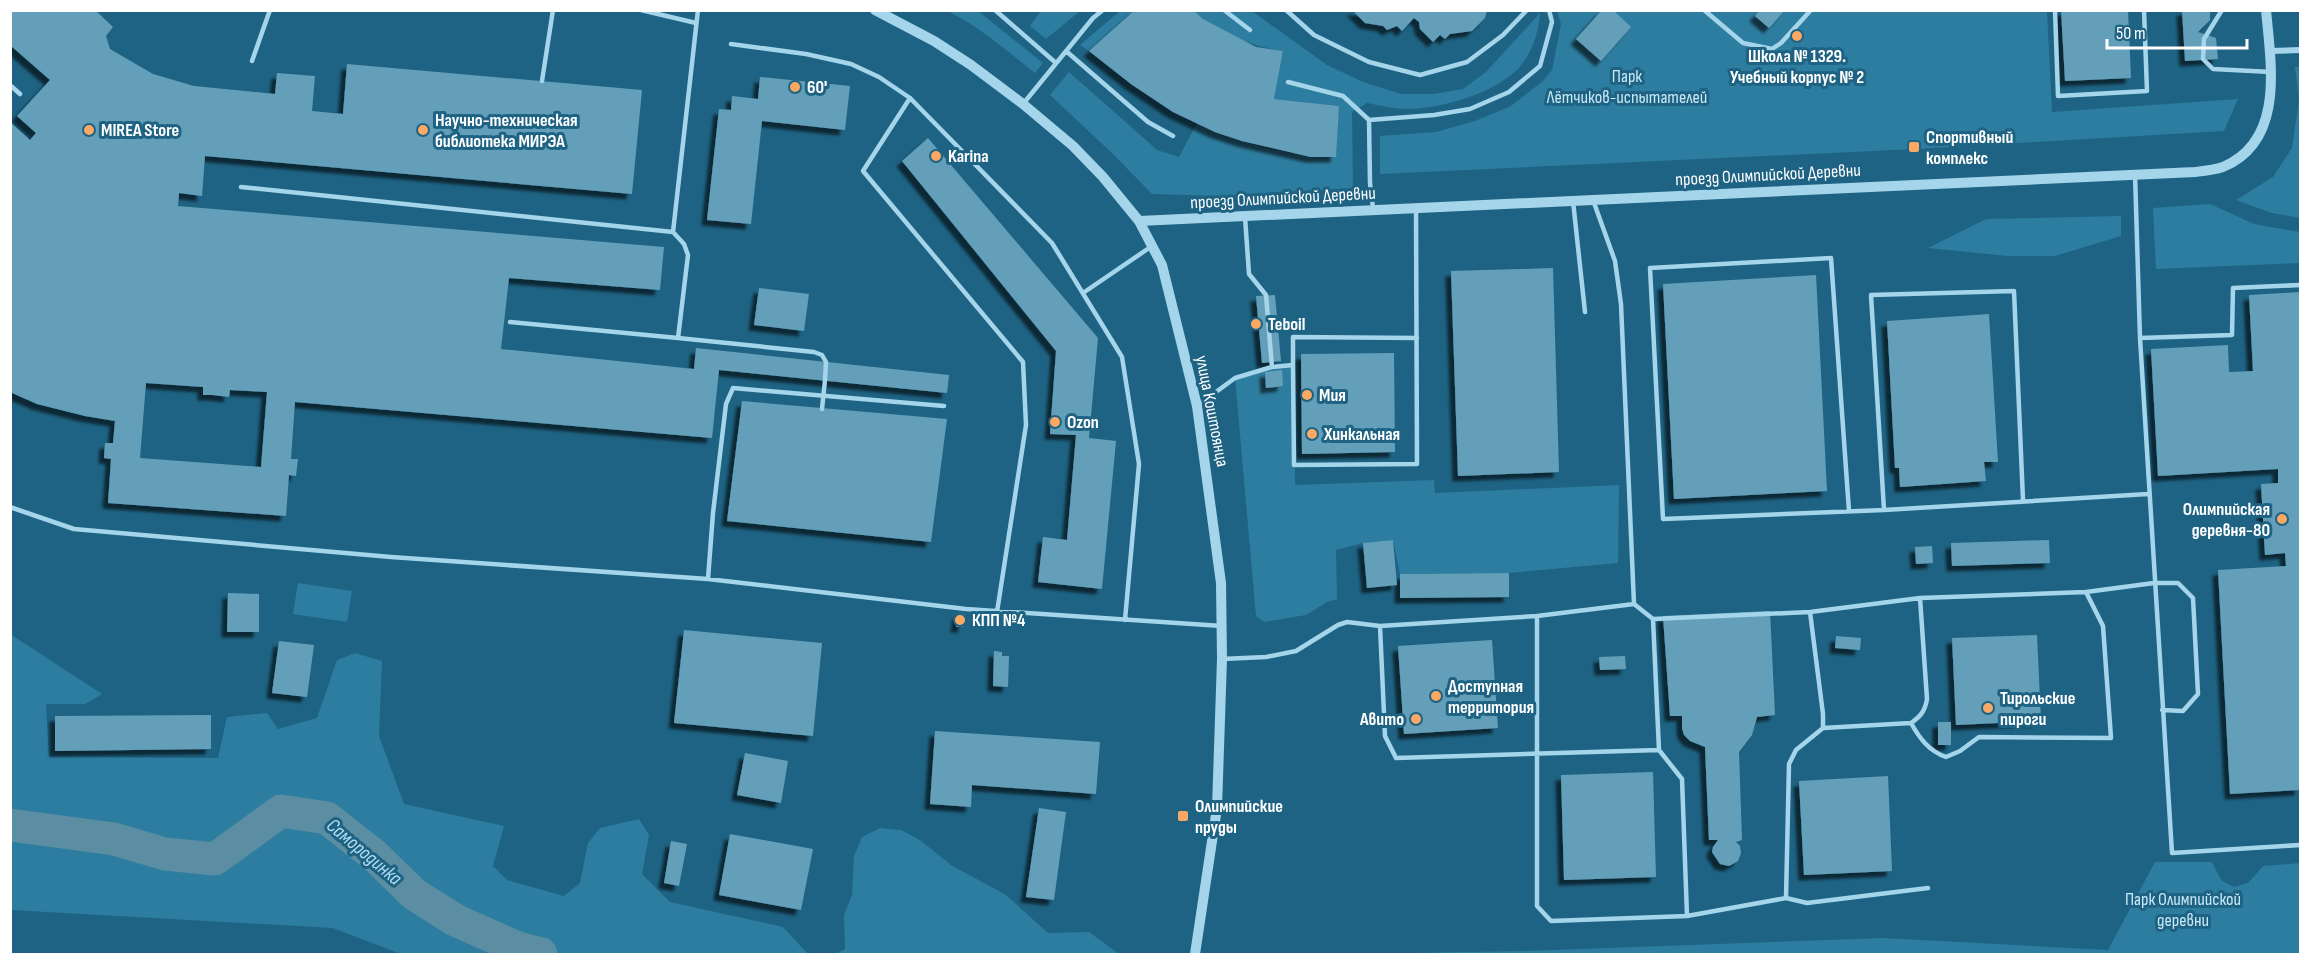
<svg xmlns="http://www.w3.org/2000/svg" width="2311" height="965" viewBox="0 0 2311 965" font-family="'Sofia Sans Condensed',sans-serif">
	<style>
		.green { fill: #2d7da0 }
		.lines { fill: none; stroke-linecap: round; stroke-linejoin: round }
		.river { stroke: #5b8da3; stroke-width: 33 }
		.building { fill: #649fb9; fill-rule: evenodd; filter: url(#shadow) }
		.service { stroke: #a5d5ea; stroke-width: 4.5 }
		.minor { stroke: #a5d5ea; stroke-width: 6 }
		.tertiary { stroke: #a5d5ea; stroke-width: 10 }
		.service-bridge { stroke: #a5d5ea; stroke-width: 4.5 }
		.poi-dot { fill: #f9a963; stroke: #1e6383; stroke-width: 2 }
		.labels { text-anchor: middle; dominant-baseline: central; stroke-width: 6; stroke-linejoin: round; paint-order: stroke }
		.poi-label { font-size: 18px; font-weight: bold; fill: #fff; stroke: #1e6383; text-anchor: start }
		.park-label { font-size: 18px; fill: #c9e9f7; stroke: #1e6383 }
		.street-label { font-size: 18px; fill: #fff; stroke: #1e6383 }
		.water-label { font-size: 20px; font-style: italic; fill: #b0def1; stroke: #1e6383 }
	</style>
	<defs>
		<filter id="shadow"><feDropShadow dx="-5.5" dy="5.5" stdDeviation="1.5" flood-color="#0009"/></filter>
	</defs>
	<rect width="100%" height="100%" fill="#1e6383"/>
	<path class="green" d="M947,11h31l65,52 -8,10c-28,-22 -56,-47 -88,-62z
		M1041,11v-1l39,1 -34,28 -16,-13z
		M1120,11h15l-46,40 -9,-6z
		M1193,11h59l75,54 36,17 38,12h33l29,-5 23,-17 54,-59c-1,17 -7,37 -18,51 -22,29 -84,46 -119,45 -12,-1 -24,-4 -36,-6l-15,9 1,76 -132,8 -69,-2 -39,-40 -63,-59 19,-23 88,78 22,7 18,-34c42,20 92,34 138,34l4,-51 -65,-7 9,-48c-34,-5 -64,-18 -90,-40z
		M1557,11h490l5,101 186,-13 -14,32 -308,18 -536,25v-38l56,-4 39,-11 36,-15 32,-25 9,-11 9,-46z
		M2295,67h5v151l-28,-5 -36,-13 37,-23 19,-29 7,-48z
		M2210,204l44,20 46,8v31l-144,6 -3,-61z
		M2121,216v20l-66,20h-47l-80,-8 58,-29z
		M1293,365l2,120 139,-5 1,13 184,-8 -1,78 -109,10 -109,1 -7,-34 -30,3 -27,7 1,49 -10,3 -21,13 -42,7 -8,-6 -21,-238 37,-11z
		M298,583l54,8 -5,31 -54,-8z
		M10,634l92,60 -17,10h-39l3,53 169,1 9,-41 40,-4 11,16 39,-11 20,-58 18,-7 27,8 -3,75 25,68 100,22 -11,40 14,14 57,16 16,-13 8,-40 12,-15 39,-9 10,16 -7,39 28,28 113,25 25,27h-407l-68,-26 -322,-18z
		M880,828l21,2 19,10 31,25 55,30 42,38 41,-1 30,22h-283l9,-5 -1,-34 8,-20 2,-39 8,-19z
		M2155,862h57l9,18 13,7 14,-4 15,-17 37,-3v91h-944l169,-3 358,-13 225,12z"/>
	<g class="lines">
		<path class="river" d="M10,825l104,14 51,15 50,5 66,-48 46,7 48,38 39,38 41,26 63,28 23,6"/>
	</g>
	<path class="building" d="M10,10h85l18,17 -7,9 4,13 43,25 41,12 81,8 2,-21 38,3 -3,35 31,3 4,-50 295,26 -10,104 -427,-38 -3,40 -23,-3 -1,13 486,41 -4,43 -151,-12 -8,71 193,20 2,-21 253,27 -2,18 -228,-23 -7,68 -417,-36 -4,57h7l-2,17 -7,-1 -3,41 -178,-13 3,-44 -7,-1 1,-15h8l2,-22 -30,-5 -48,-12 -27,-12v-270l20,18 6,-7 -19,-17 33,-36 -40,-35zM146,383l57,4v8h10l16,2 1,-7 37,2 -6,75 -121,-9z
		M1135,10h58l10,9 53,28 27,4 -9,48 65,7 -3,51h-25l-69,-16 -27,-9 -42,-20 -42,-28 -42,-33z
		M1352,10h135l-2,8 -13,13 -22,3 -5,5 -5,-4 -7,7 -13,-13 -1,-7 -5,-4 -12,13 -5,-5 -10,4 -4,-4 -18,-3z
		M1602,10h11l18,17 -30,34 -25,-22z
		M1760,10h25l-16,18 -14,-12z
		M2061,10h67l3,68 -66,3z
		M2182,10h28v10l-12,12 18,6 2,21 -33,2z
		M760,77l90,9 -5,44 -83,-9 -11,103 -44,-4 12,-111 12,1 1,-14 26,3z
		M928,138l170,200 -9,100 27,3 -14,148 -64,-7 5,-45 24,3 9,-105 -26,-1 6,-83 -154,-190z
		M1553,268l6,204 -101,4 -7,-205z
		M1816,275l11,216 -153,8 -11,-215z
		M759,288l50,6 -5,37 -50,-6z
		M2300,292v498l-70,4 -12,-224 68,-4 -1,-13 -20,2 -4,-71 17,-1v-14l-120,7 -7,-127 77,-4 1,27 24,-1 -4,-76z
		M1275,295l6,66 -19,2 -6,-67z
		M1989,314l9,148h-14l2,19 -86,6 -1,-19h-4l-8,-147z
		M1394,353l1,99 -93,2 -1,-100z
		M1282,370l1,16 -17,2 -1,-16z
		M742,401l205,18 -16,123 -204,-21z
		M1393,540l4,45 -30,3 -4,-45z
		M2049,540l1,23 -98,3 -1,-23z
		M1932,546l1,17 -17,1 -1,-17z
		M1509,573v24l-109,1v-24z
		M228,593l31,1v38h-32z
		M1770,611l5,104 -18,2 -5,18 -13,17 3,88 -6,2 4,4 1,7 -3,8 -9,5 -9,-2 -8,-12 1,-5 5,-7h-9l-4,-93 -15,-6 -6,-6 -2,-7v-12h-12l-7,-100z
		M958,613l7,1 -2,13h-7z
		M684,630l138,13 -9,93 -139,-13z
		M2037,635l4,86 -85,4 -4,-87z
		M1836,636l25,2 -1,12 -25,-2z
		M1492,640l6,88 -94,6 -6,-88z
		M279,641l35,4 -7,52 -35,-4z
		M994,651l8,1v4h7l-1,31 -15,-1z
		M1625,656l1,13 -26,1 -1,-13z
		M211,715v34l-156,2v-35z
		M1938,722h13v23h-13z
		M935,731l165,11 -4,52 -124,-9 -1,22 -41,-3z
		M745,753l43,8 -7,42 -44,-8z
		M1653,772l3,105 -92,3 -3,-105z
		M1888,776l4,95 -88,4 -5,-94z
		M1039,808l27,4 -12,88 -28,-3z
		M730,834l83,15 -12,61 -82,-15z
		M671,841l16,3 -8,42 -15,-3z"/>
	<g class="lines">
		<path class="service" d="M641,10l55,13
			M995,10l61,53
			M1224,10l26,20
			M1286,10l28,25 55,27 51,13 47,-13 36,-27 24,-25
			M1704,10l39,33 29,6 9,-6 30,-33
			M2055,10l3,86 89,-5 -3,-81
			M2222,10l-18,29 -1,20 10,10 58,3
			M731,44l75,10 45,10 28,13 31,21 142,145 70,114 17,107 -14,156
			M1066,51l82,71 25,14
			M252,61l18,-51
			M542,81l11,-71
			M1288,82l55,14 26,24
			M10,85l10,9
			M910,98l-47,73 160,191 3,63 -29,187
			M1023,104l70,-86 10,-8
			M2135,174l5,164 92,-3 1,-47 67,-3
			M241,187l432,45 11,12 4,11 -10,83 136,14 8,3 4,7 -1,18
			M1593,200l22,61 6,43 13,300
			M1573,201l12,111
			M1373,208l-3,-25 -1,-63 65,-5 36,-6 39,-17 31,-26 12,-44 -3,-12
			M673,232l25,-222
			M1083,293l69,-47
			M510,322l168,16
			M2140,338l32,515 128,-8
			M1293,365v-28l124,1
			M1272,367l21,-2 1,100 123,-1 -1,-254
			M1197,406l38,-28 37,-11 -6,-72 -17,-21 -4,-57
			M10,507l64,22 317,28 317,22 258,30 256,17
			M1884,510l-13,-215 143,-4 9,209
			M1849,511l-18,-253 -181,10 13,251 221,-9 264,-16
			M708,579l5,-66 13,-109 7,-16 211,18
			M1810,612l110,-14 166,-6 68,-9h24l15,15 5,96 -15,17 -21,-1
			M1537,616v290l14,15 136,-5 99,-18 3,-134 7,-14 27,-22v-14l-13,-102 -157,7
			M1380,626l5,110 11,22 263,-8
			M1222,659l44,-2 30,-6 42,-26 9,-3 33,4 157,-10 97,-12 19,15 6,131 23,29 5,137
			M1911,723c9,16 18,28 35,34l14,-6 19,-14 132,1 -8,-112 -17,-34
			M1823,728l88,-5c10,-7 14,-12 16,-24l-7,-101
			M1786,898l21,5 121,-15"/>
		<path class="minor" d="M2270,51l30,-1"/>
		<path class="tertiary" d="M875,10l59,31 37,24 52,39 50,42 30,31 36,44 23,44 35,141 24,177 1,76 -5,149 -22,146
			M1139,221l1056,-49c9,-1 19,-2 28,-5 62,-26 48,-102 43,-157"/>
		<path class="service-bridge" d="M822,409l3,-29"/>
	</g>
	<g class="poi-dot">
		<circle cx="1797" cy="36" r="6"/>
		<circle cx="795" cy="87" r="6"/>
		<circle cx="89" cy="130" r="6"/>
		<circle cx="423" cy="130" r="6"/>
		<rect x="1908" y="141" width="12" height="12" rx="3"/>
		<circle cx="936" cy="156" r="6"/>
		<circle cx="1256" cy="324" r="6"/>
		<circle cx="1307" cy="395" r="6"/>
		<circle cx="1055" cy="422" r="6"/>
		<circle cx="1312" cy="434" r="6"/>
		<circle cx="2282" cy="519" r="6"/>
		<circle cx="960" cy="620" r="6"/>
		<circle cx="1436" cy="696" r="6"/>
		<circle cx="1988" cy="708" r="6"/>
		<circle cx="1416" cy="719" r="6"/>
		<rect x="1177" y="810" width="12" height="12" rx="3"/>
	</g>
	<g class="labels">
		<g class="poi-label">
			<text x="1797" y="56" text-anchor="middle">Школа № 1329.<tspan x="1797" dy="21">Учебный корпус № 2</tspan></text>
			<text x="807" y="87">60'</text>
			<text x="435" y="120">Научно-техническая<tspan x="435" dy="21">библиотека МИРЭА</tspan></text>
			<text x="101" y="130">MIREA Store</text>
			<text x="1926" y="137">Спортивный<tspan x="1926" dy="21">комплекс</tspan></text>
			<text x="948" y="156">Karina</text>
			<text x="1268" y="324">Teboil</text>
			<text x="1319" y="395">Мия</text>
			<text x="1067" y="422">Ozon</text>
			<text x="1324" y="434">Хинкальная</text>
			<text x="2270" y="509" text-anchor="end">Олимпийская<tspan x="2270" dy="21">деревня-80</tspan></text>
			<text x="972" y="620">КПП №4</text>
			<text x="1448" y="686">Доступная<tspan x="1448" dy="21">территория</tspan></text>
			<text x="2000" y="698">Тирольские<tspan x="2000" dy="21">пироги</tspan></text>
			<text x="1404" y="719" text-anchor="end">Авито</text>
			<text x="1195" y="806">Олимпийские<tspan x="1195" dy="21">пруды</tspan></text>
		</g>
		<g class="park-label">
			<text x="1627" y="76">Парк<tspan x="1627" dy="21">Лётчиков-испытателей</tspan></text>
			<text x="2183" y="899">Парк Олимпийской<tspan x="2183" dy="21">деревни</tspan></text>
		</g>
		<g class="street-label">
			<text transform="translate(1768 175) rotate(-3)">проезд Олимпийской Деревни</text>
			<text transform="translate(1283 198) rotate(-3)">проезд Олимпийской Деревни</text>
			<text transform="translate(1212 411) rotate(79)">улица Коштоянца</text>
		</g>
		<g class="water-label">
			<text transform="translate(364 852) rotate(40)">Самородинка</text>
		</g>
	</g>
	<rect width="2311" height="965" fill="none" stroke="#ffffff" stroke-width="24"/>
	<path d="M2107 39v9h140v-9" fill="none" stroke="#ffffff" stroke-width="3"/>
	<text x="2116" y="39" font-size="18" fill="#ffffff" stroke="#1e6383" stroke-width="4.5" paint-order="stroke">50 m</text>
</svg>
